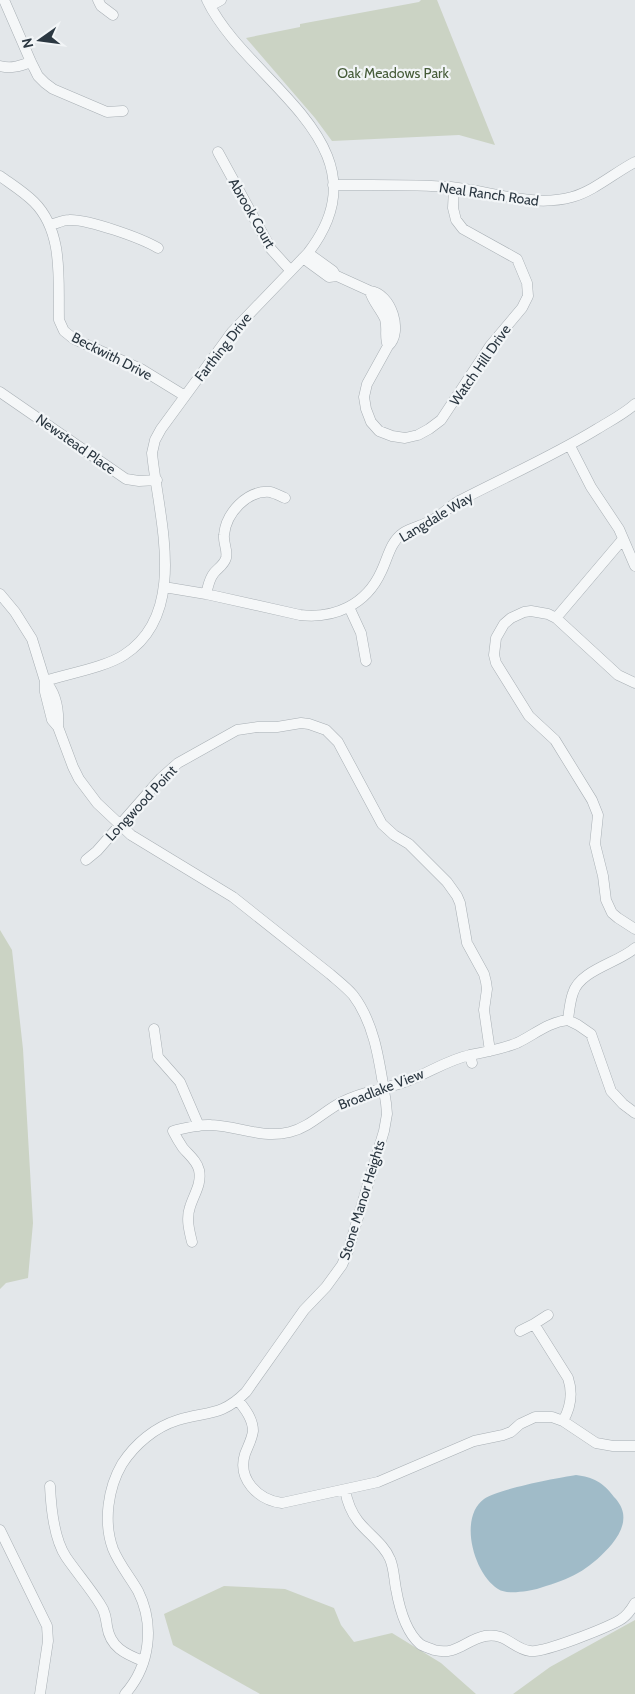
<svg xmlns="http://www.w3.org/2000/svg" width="635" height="1694" viewBox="0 0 635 1694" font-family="Cabin,sans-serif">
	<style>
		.green { fill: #cbd3c4 }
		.water { fill: #a0bbc8 }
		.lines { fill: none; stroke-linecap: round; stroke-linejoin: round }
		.minor-casing { stroke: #a8afb4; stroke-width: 11 }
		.minor { stroke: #f5f7f8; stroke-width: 10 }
		.labels { text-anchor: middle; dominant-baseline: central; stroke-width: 4.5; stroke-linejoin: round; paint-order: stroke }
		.park-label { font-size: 14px; fill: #465c39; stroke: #f2f5f7 }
		.street-label { font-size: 14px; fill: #2b3741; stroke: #f2f5f7 }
	</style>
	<rect width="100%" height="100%" fill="#e3e7ea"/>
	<path class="green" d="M421,0h16l58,145 -36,-10 -127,6 -17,-23 -69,-80 54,-11v-3l119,-22z
		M0,930l12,20 11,99 10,174 -5,55 -22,5 -6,6z
		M224,1586l61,3 49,19 7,17 13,17 38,-9 49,30 35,31h-216l-87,-49 -9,-31z
		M635,1620v74h-122l37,-27z"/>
	<path class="water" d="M576,1475c17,2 27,7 38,22 4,4 8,10 9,16 2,12 -4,22 -11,31 -20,23 -38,34 -66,42 -6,2 -12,4 -19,5 -9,1 -21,3 -29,-2 -24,-15 -40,-71 -14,-90 14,-10 73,-21 92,-24z"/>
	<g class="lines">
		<defs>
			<path id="minor" d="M4,0l27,62 7,14 7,7 8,6 54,23 16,-1
				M98,0l3,6 12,9
				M210,6l11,-6
				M0,66c11,3 20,0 31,-4
				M218,152l53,97 19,21
				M0,176c11,8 24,16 34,26 30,30 24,78 25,118l5,11 10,8 67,30 44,27
				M333,185c40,0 79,-1 118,2 40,4 82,21 121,10 22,-6 42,-24 63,-35
				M50,225c6,-1 12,-5 19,-5 19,-1 72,18 89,28
				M308,253l25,18 3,5
				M303,258l26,19 8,-1 33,15c21,2 34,41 18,55l-21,38 -3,13 2,12 5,13 8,9 13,5 13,2 13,-3 11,-6 12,-9 49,-74 32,-38 6,-12 -1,-13 -10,-24 -54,-30 -7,-9 -3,-12 1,-20
				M370,291c2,10 11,18 15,28 3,9 -1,18 3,27
				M0,392l126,87 13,2 18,-1
				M570,446l21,41 28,42 16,37
				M164,587l42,7 94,21c34,4 66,-10 81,-43 7,-14 9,-30 22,-39 10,-6 22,-8 31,-14 9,-5 16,-13 25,-18 46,-24 94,-45 138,-72 13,-8 27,-15 38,-25
				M0,594l15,18 17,27 13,42v11l7,28 6,7 15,40 6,12 18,24 34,32 102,62 97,77c8,7 16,13 23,21 23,30 27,72 33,108l1,11 -3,17 -36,120 -6,14 -16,22 -22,23 -58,82c-25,25 -39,19 -68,28 -23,7 -43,24 -56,44 -14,24 -19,58 -9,85 6,15 17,28 25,42 17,34 12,75 -13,103
				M206,594c2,-7 3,-15 8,-21 4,-5 10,-8 12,-15 2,-8 -3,-15 -2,-23 2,-22 23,-45 46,-43 5,1 10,4 15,6
				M349,607l12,26 5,28
				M556,618l67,-79
				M45,681c22,-7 61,-14 79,-26 66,-42 34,-139 28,-202l3,-13 6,-11 71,-97 76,-79c84,-108 -61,-169 -101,-253
				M45,681c11,12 14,30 13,46
				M635,683l-17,-8 -62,-57 -8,-4 -17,-3 -7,1 -13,6 -7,6 -8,14 -2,17 2,8 33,53 26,24 37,60 6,15 -3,29 8,32 3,24 6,13 6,5 17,11
				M86,860l11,-9 64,-73 17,-15 59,-33 21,-3h19l24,-4 8,1 17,6 12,12 44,82 12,11 15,9 38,38 10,14 3,7 7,40 17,31 2,8 1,7 -3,21 6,41
				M568,1020l10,5 13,9 20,57 12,13 12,9
				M154,1029l4,28 22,25 19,44
				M470,1055c16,-3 32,-6 47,-12 17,-8 31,-21 51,-23 1,-9 2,-19 5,-27 7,-23 45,-30 62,-45
				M192,1242c-3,-12 -6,-24 -2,-35 4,-13 12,-23 9,-37 -2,-9 -10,-15 -16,-22 -4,-6 -7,-11 -10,-17 13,-3 25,-7 38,-6 28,1 50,14 79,7 20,-5 34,-21 52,-30 20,-11 44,-13 65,-21 22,-8 40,-21 63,-26l2,8
				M534,1324l34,54c5,15 3,29 -5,43
				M520,1331l14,-7 14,-9
				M238,1400c7,9 15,19 15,31 -1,8 -5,15 -8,23 -8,25 13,46 37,49l96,-21 96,-41 29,-6 8,-3 9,-8 15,-7h17l11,4 33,22 17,3h22
				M50,1486c1,22 4,53 16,71 11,16 24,31 34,47 5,7 6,14 7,22 3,21 18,28 36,35
				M345,1490c2,11 6,22 13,31 10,13 26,23 32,38 4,9 4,20 6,30 3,17 10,43 24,55 4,3 10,4 14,6 23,6 31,-10 51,-14 21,-4 28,13 45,15 14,2 76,-23 90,-31 7,-4 11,-10 15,-17
				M0,1530l47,96 1,15 -8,53"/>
		</defs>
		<use href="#minor" class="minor-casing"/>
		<use href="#minor" class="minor"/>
	</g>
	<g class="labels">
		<g class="park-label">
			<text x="393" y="73">Oak Meadows Park</text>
		</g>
		<g class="street-label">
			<text transform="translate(489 194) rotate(8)">Neal Ranch Road</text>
			<text transform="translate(252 213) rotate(60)">Abrook Court</text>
			<text transform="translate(223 347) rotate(-52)">Farthing Drive</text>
			<text transform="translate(112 356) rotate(27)">Beckwith Drive</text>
			<text transform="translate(480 365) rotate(-55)">Watch Hill Drive</text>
			<text transform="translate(76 444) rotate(35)">Newstead Place</text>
			<text transform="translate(436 517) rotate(-31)">Langdale Way</text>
			<text transform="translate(141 803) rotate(-47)">Longwood Point</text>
			<text transform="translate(381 1089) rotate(-21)">Broadlake View</text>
			<text transform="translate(362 1200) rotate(-73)">Stone Manor Heights</text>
		</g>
	</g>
	<g transform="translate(40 40) rotate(256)" stroke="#f2f5f7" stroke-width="4" paint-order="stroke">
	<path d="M0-4L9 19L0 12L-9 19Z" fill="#2b3741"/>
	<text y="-8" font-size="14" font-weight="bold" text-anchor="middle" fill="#2b3741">N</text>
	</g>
</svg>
